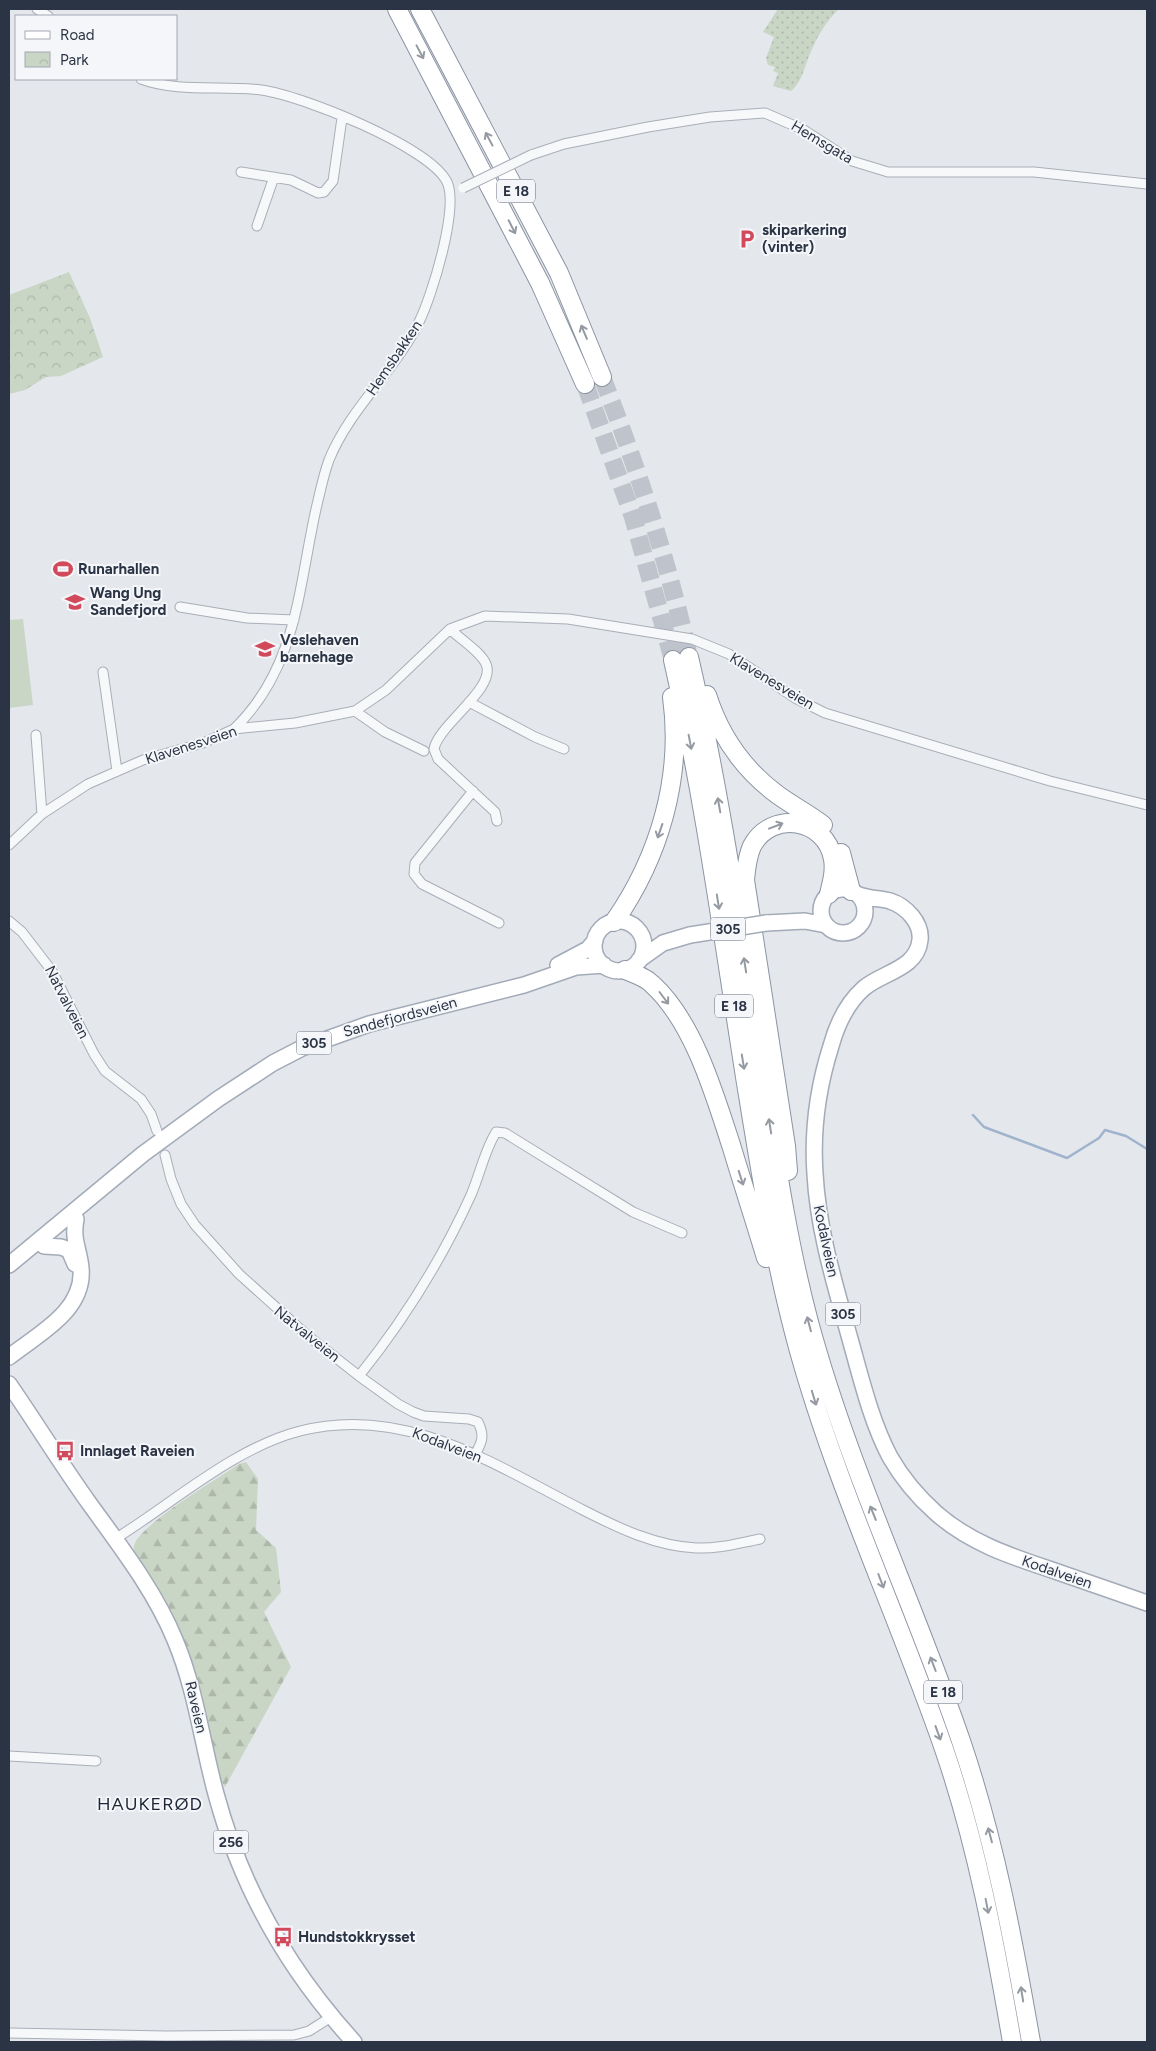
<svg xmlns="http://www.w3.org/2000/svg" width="1156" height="2051" viewBox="0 0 1156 2051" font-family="Figtree,sans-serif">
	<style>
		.grass { fill: url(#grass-dots) }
		.forest { fill: url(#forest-firs) }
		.park { fill: url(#park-crowns) }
		.garden { fill: #c9d6c5 }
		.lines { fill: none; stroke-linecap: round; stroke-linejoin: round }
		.stream { stroke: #9fb4cc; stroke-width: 2.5 }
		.highway-tunnel { stroke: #bfc3cb; stroke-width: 18; stroke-dasharray: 18 9; stroke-linecap: butt }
		.street-casing { stroke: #a9aeb7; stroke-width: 11 }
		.primary-casing { stroke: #a3abb8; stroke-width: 18 }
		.highway-casing { stroke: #8b94a3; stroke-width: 20 }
		.street { stroke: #f7f8fa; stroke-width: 9 }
		.primary { stroke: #fff; stroke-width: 15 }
		.highway { stroke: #fff; stroke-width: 18 }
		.street-bridge-casing { stroke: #a9aeb7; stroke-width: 11; stroke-linecap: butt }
		.primary-bridge-casing { stroke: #a3abb8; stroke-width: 18; stroke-linecap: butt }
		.street-bridge { stroke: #f7f8fa; stroke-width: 9 }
		.primary-bridge { stroke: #fff; stroke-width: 15 }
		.oneway { stroke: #959aa2 }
		.labels { text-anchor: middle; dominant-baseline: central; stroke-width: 4; stroke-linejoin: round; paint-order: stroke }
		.shield { fill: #f4f6f9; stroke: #676e7b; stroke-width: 1 }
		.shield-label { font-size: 14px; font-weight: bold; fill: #2b3445 }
		.street-label { font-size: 15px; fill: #2b3445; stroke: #f4f6f9 }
		.poi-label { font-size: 15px; font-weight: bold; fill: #2b3445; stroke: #f4f6f9; text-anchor: start }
		.quarter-label { font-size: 18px; letter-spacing: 1px; fill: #1d2536; stroke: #f4f6f9 }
	</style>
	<defs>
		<pattern id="grass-dots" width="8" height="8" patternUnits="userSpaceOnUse" patternTransform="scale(1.25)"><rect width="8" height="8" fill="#c9d6c5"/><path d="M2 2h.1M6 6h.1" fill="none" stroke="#adb8ab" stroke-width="1.8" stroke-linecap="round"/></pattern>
		<pattern id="forest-firs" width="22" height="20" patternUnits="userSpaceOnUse" patternTransform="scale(1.25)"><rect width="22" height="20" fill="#c9d6c5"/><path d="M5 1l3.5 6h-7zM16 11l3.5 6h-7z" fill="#adb8ab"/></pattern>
		<pattern id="park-crowns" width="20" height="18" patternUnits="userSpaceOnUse" patternTransform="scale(1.25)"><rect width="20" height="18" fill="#c9d6c5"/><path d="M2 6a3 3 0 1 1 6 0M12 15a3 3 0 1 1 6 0" fill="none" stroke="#adb8ab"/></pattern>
	</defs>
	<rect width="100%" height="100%" fill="#e4e7ec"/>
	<path class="grass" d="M778,9h61c-14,13 -23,30 -30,47 -5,12 -7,26 -18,35l-18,-5 5,-13 -5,-2 2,-4 -7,-2 -2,-7 8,-21 -11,-5z"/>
	<path class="forest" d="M246,1462l12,17 -2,51 20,18 5,44 -17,20 27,55 -66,120 -6,-9c-9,-42 -15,-85 -30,-125 -13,-36 -36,-68 -56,-100 1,-6 1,-10 5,-15 21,-25 73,-55 101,-74z"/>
	<path class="park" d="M69,272l21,46 13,39 -42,19 -15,1 -21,13 -16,4v-99z"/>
	<path class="garden" d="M23,619l10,86 -24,3v-88z"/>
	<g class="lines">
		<path class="stream" d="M973,1115l11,12 83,31 32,-20 6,-8 21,6 21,13"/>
		<path class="highway-tunnel" d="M602,377c36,92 66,184 87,280
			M585,384l48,133 40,143"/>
		<defs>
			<path id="street" d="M37,9l11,7
				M141,79c38,14 80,6 120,11 40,5 169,57 186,92 12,26 -15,114 -28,140 -24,49 -69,86 -90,138 -6,16 -9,33 -13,49 -18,81 -19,159 -82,220
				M531,155l33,-11 84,-17 62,-10 55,-4 39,17 48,31 36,11h146l113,12
				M241,172l50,8 27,13 6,-1 9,-11 9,-63
				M257,226l17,-49
				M180,607l67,11 47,2
				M450,629c10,10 31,23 36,35 11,24 -48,61 -52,85l4,10 57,53 2,9
				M103,672l14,99
				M469,702l66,35 29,12
				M355,711l30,21 39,19
				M36,735l6,79
				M473,791l-58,72 -1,11 8,10 77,39
				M9,845l33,-31 46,-30 55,-24 60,-17 31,-14 61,-6 60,-12 31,-21 64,-61 35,-13 83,3 124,20 37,15 66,44 30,15 225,68 97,24
				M9,921l13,11 30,39 42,83 11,17 36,28 10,15 6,17
				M165,1155l6,24 10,25 14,21 44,49 69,62 51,40 39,28 15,8 11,4 45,3 9,3c7,14 4,20 -3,33
				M359,1376c45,-56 82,-115 112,-181 9,-21 13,-43 25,-63l9,1 128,79 49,21
				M115,1539c58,-36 119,-91 185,-108 105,-27 193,33 283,79 35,18 73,36 113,38 22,1 43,-5 64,-9
				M9,1756l87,5
				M9,2033l157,3 128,-1 15,-4 22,-14"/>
			<path id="primary" d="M821 911a22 22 0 1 1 44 0a22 22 0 1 1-44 0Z
				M857,894c11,5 22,4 33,7 16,5 32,22 30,39 -3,29 -37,32 -56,48 -17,15 -27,36 -33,58 -13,41 -19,85 -16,128 3,56 20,111 35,165 11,39 21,82 40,118 12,21 28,40 46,56 34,30 74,43 116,57 31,11 63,22 95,33
				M594 946a25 25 0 1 1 50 0a25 25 0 1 1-50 0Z
				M766,923l39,-2 21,4
				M639,960l24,-17 27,-8
				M558,965l30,-16 7,-8
				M44,1246l17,1 8,3 6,14
				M9,1265l134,-111 75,-55 55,-36 29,-15 67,-24 155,-39 52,-18 28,-2
				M9,1357c29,-23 76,-46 72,-89 -2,-20 -9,-28 -5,-49
				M9,1384c27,39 52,80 80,119 31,43 66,88 86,137 21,50 27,103 41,154 25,93 73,177 138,248"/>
			<path id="highway" d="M397,9l143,274 45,101
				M420,9l139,264 43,104
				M689,657c31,133 50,268 71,403 14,88 26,176 49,262 39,144 104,279 152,419 34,100 52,198 70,301
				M673,660c31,137 50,277 72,417 15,92 29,184 54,274 38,136 99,265 145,398 33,96 51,194 68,293
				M707,695c13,41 37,75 71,100 15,11 31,19 45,30
				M841,853l10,38
				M614,922c46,-66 69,-146 58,-225
				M625,970c10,4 20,7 27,14 42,38 63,112 80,164 11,37 23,73 34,110
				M788,1171l-2,-25 -41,-266c1,-11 2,-23 7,-34 20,-37 74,-27 81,13 2,12 -1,23 -4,35"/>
		</defs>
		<use href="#street" class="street-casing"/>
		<use href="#primary" class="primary-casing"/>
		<use href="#highway" class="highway-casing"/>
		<use href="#street" class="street"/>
		<use href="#primary" class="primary"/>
		<use href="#highway" class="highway"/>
		<defs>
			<path id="street-bridge" d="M463,188l68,-33"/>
			<path id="primary-bridge" d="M690,935l76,-12"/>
		</defs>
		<use href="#street-bridge" class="street-bridge-casing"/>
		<use href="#primary-bridge" class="primary-bridge-casing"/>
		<use href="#street-bridge" class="street-bridge"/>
		<use href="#primary-bridge" class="primary-bridge"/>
	</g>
	<defs><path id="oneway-shaft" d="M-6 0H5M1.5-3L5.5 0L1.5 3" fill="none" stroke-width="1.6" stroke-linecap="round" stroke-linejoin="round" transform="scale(1.25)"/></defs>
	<g class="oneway">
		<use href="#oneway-shaft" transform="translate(420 52) rotate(62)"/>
		<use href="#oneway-shaft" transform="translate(489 139) rotate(-118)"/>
		<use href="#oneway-shaft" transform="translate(512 227) rotate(63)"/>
		<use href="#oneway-shaft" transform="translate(584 332) rotate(-113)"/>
		<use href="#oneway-shaft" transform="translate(690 742) rotate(79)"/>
		<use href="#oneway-shaft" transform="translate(719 805) rotate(-100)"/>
		<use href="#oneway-shaft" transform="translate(776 826) rotate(-21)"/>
		<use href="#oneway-shaft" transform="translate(660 831) rotate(109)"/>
		<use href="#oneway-shaft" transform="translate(718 902) rotate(81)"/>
		<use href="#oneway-shaft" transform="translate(745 965) rotate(-99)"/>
		<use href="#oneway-shaft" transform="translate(664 998) rotate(53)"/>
		<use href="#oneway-shaft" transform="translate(743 1062) rotate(81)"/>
		<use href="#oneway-shaft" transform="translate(770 1126) rotate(-99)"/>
		<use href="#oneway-shaft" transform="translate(741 1178) rotate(72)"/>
		<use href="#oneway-shaft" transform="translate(809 1324) rotate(-105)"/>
		<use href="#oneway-shaft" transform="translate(814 1398) rotate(73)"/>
		<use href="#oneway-shaft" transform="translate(873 1513) rotate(-112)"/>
		<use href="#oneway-shaft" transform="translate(881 1581) rotate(69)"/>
		<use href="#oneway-shaft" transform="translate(933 1664) rotate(-111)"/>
		<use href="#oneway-shaft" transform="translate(938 1733) rotate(70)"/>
		<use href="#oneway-shaft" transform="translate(990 1835) rotate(-105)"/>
		<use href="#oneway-shaft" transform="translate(987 1906) rotate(79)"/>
		<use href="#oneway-shaft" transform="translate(1022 1994) rotate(-99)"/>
	</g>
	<defs>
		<symbol id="parking-bare" viewBox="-9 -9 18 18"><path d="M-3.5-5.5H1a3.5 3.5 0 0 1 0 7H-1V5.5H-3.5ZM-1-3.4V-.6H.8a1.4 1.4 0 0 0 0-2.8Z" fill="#d1495b" stroke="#f4f6f9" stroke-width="2.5" paint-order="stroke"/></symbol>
		<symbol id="stadium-bare" viewBox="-9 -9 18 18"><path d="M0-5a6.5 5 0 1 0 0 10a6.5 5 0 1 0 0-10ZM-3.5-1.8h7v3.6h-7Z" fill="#d1495b" stroke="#f4f6f9" stroke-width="2.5" paint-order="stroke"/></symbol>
		<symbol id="school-bare" viewBox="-9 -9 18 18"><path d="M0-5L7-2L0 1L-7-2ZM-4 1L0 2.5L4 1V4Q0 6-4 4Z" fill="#d1495b" stroke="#f4f6f9" stroke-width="2.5" paint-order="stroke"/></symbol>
		<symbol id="bus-bare" viewBox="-9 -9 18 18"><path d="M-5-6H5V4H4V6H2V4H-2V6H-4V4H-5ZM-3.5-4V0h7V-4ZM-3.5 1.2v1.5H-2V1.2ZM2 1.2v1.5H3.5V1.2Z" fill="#d1495b" stroke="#f4f6f9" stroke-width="2.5" paint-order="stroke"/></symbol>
	</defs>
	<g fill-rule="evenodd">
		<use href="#parking-bare" x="733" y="225" width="28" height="28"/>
		<use href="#stadium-bare" x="49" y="555" width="28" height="28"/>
		<use href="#school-bare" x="61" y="588" width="28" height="28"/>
		<use href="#school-bare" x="251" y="635" width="28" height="28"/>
		<use href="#bus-bare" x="51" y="1437" width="28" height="28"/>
		<use href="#bus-bare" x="269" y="1923" width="28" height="28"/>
	</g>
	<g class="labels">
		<g class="shield">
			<rect x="497" y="179.5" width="38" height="23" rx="4"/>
			<rect x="710.5" y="917.5" width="35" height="23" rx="4"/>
			<rect x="715" y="994.5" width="38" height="23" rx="4"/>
			<rect x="296.5" y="1031.5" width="35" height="23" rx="4"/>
			<rect x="825.5" y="1302.5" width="35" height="23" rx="4"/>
			<rect x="924" y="1680.5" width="38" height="23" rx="4"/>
			<rect x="213.5" y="1830.5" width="35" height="23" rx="4"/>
		</g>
		<g class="shield-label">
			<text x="516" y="191">E 18</text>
			<text x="728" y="929">305</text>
			<text x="734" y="1006">E 18</text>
			<text x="314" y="1043">305</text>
			<text x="843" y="1314">305</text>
			<text x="943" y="1692">E 18</text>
			<text x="231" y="1842">256</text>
		</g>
		<g class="street-label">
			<text transform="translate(822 142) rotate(31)">Hemsgata</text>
			<text transform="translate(394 358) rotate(-56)">Hemsbakken</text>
			<text transform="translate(772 681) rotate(31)">Klavenesveien</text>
			<text transform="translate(191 745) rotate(-18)">Klavenesveien</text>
			<text transform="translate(67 1002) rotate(63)">Natvalveien</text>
			<text transform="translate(400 1017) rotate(-15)">Sandefjordsveien</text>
			<text transform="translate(826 1241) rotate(78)">Kodalveien</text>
			<text transform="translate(307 1334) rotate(39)">Natvalveien</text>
			<text transform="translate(447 1445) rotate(21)">Kodalveien</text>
			<text transform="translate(1057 1572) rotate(19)">Kodalveien</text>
			<text transform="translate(196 1707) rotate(77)">Raveien</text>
		</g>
		<g class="poi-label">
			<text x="762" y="230">skiparkering<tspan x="762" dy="17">(vinter)</tspan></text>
			<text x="78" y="569">Runarhallen</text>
			<text x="90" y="593">Wang Ung<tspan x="90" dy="17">Sandefjord</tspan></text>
			<text x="280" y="640">Veslehaven<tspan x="280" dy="17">barnehage</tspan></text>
			<text x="80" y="1451">Innlaget Raveien</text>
			<text x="298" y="1937">Hundstokkrysset</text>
		</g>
		<g class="quarter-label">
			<text x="150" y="1804">HAUKERØD</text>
		</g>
	</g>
	<rect width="1156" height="2051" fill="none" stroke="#2b3445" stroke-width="20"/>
	<rect x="15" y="15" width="162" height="65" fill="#f4f6f9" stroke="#a4a8b1"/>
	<rect x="25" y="31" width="25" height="8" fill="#ffffff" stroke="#a4a8b1"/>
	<text x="60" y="40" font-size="15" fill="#2b3445">Road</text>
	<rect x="25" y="52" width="25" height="15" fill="url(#park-crowns)" stroke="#a4a8b1"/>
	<text x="60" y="65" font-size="15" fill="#2b3445">Park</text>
</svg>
